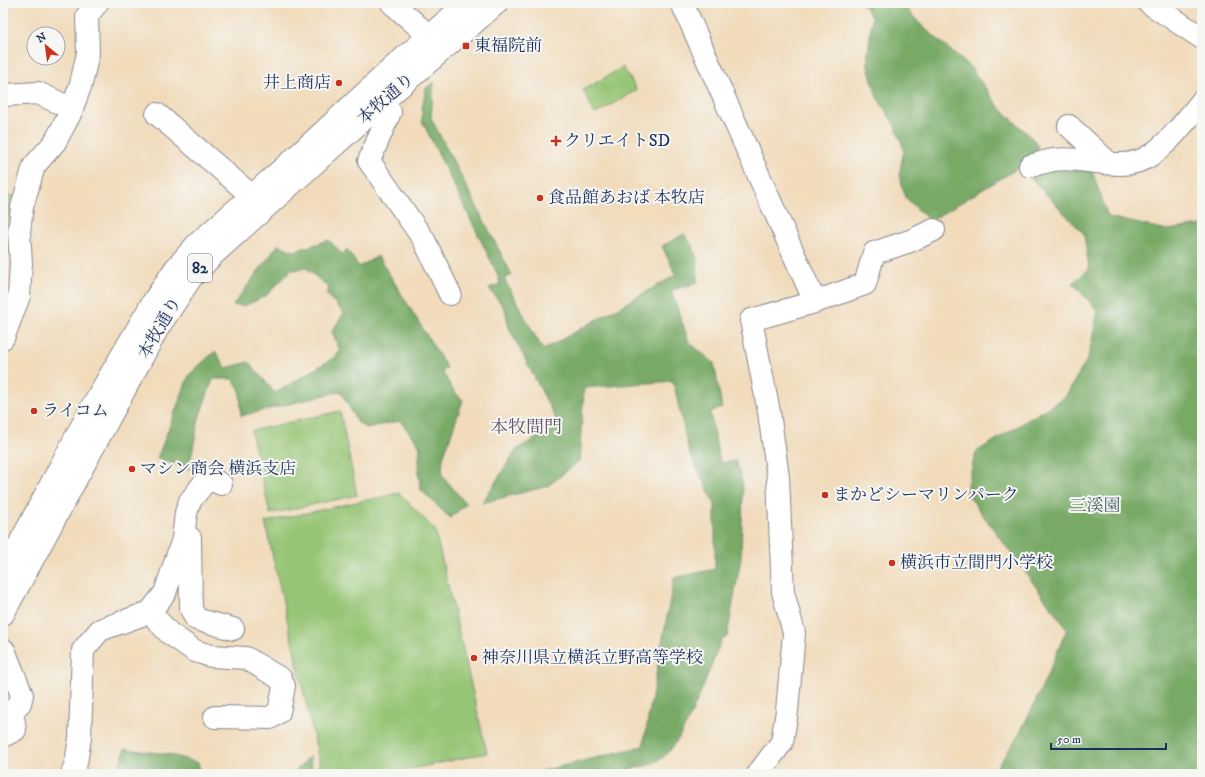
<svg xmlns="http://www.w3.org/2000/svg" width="1205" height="777" viewBox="0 0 1205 777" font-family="'IM FELL DW Pica','Noto Serif JP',serif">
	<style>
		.green { fill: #96c574; stroke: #587a69 }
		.forest { fill: #78aa66; stroke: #4a6c62 }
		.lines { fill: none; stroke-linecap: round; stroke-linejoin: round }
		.minor-casing { stroke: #86858c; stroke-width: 24 }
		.major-casing { stroke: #86858c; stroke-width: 24 }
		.minor { stroke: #fff; stroke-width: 22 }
		.major { stroke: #fff; stroke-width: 22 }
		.poi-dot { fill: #c8321e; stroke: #f6f6f2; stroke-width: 1.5 }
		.labels { text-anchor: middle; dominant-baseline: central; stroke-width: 4; stroke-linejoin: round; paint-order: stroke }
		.shield { fill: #f6f6f2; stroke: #5d6b8a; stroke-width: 1 }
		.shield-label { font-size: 16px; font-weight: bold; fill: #1b2f5e }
		.poi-label { font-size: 17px; fill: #1b2f5e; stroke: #f6f6f2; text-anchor: start }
		.street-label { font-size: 17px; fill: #1b2f5e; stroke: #f6f6f2 }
		.park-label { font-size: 17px; fill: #405c65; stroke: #f6f6f2 }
		.neighbourhood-label { font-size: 18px; fill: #63556a; stroke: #f6f6f2 }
	</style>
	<rect width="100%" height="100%" fill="#f6f6f2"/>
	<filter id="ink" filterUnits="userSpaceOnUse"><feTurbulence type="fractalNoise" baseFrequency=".025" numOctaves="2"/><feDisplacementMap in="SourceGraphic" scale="8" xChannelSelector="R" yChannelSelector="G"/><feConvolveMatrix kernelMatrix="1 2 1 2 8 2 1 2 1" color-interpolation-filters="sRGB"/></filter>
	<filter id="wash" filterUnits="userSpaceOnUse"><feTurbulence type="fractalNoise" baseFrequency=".012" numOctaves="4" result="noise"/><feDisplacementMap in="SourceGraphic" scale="16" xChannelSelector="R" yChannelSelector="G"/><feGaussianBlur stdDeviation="0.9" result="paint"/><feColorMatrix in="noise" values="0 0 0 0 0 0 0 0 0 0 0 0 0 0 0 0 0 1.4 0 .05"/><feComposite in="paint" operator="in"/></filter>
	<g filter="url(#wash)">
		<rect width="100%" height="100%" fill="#f1dbbb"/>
		<path class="green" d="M623,67l14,23 -42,24 -12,-24z
			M3,194l14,3 -5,56h-9z
			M340,411l17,84 -87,19 -19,-83z
			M399,493l36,37 52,223 -99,21h-66l-57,-252z"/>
		<path class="forest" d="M862,3h39l20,22 49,42 29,40 37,35 4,13 -110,66 -24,-23 -7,-22 5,-27 -10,-25 -17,-27 -10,-34 5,-46z
			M434,82l-3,36 81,157 -8,4 39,71 133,-75 -14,-29 22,-12c14,17 15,27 13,49l-26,7 18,52 25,21 8,45 -12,4 10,51 16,-2 7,23 -2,74 -14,79 -5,1c-12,29 -37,105 -61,121 -32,18 -93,15 -131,15l113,-28 31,-168 41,-9v-65l-26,-52 -16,-71 -89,7 -5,73 -31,25 -66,17 34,-53 43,-25 -50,-97 -4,-19 -16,-21 11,-4 -3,-11 -75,-152v-13l4,-20z
			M1049,170l43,1 16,46 59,13 35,-5v549h-211c36,-43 54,-95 76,-145l-101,-137 10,-40 89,-55 23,-39 10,-47 -25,-28 16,-14 -5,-35 -54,-57z
			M329,240l13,14 5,-5 12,18 19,-11 69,112 -5,3 12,21 9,8 -20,58 -1,17 24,29 -16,14 -29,-28 -3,-18 2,-26 -20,-25 -34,7 -9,-6 -16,-31 -100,25 -1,-26 -7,-11h-20l-14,39 -10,51 -32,-10 32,-84 26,-24 11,17 23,-6 26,31 60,-36 5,-6 -8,-20 12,-18 -18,-19 3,-6 -23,-20 -14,2 -26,26 -22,10 -11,-1 45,-60 16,6z
			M125,749l43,5 30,9 3,11h2h-82l-3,-6z
			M310,756l3,18h-20z"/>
	</g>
	<g filter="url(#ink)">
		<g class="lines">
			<defs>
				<path id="minor" d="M392,3l37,33
					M682,3l133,299 -64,18 18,92 9,65 5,115 11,41 -7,78 -5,31 -24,32
					M1149,3l53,35
					M370,89l20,23 -21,49 55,79 26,54
					M3,94l3,1 32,-2 34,16
					M157,114l95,82
					M1069,126l40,37
					M1030,166c8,-2 16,-5 24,-6 32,-5 68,15 97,-5 20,-14 36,-36 51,-54
					M815,302l50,-18 9,-31 36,-12 24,-11
					M3,338l16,-42 2,-33 -2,-31 3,-25 12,-41 21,-24 15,-28 11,-30 7,-31 -1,-37 10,-13
					M190,538l1,71 5,10 37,10
					M150,612l19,21 26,18 16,5 35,2 35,21 3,7 -5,26 -9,6 -55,-1
					M3,736l12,-6 -3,-19 8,-8 2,-8 -18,-45
					M72,774l4,-11 4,-25 3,-88 17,-20 50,-18 15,-19 18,-54 3,-26 4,-12 14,-18 9,-3 8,4"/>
				<path id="major" d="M3,575l91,-172 59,-101 22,-33 22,-25 100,-88 94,-87 76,-66
					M3,614l155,-286 33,-50 24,-25 181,-163 101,-87"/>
			</defs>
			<use href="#minor" class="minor-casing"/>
			<use href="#major" class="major-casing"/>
			<use href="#minor" class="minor"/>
			<use href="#major" class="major"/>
		</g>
	</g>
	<g class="poi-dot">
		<rect x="462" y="42" width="8" height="8" rx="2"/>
		<circle cx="339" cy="83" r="4"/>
		<path d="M554 135h4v4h4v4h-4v4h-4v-4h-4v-4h4z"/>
		<circle cx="540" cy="198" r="4"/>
		<circle cx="34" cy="411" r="4"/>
		<circle cx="132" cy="469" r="4"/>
		<circle cx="825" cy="495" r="4"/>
		<circle cx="892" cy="563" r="4"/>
		<circle cx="474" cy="658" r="4"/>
	</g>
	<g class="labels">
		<rect class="shield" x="188" y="254" width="24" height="28" rx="3"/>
		<g class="shield-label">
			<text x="200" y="268">82</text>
		</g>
		<g class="poi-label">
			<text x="474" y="46">東福院前</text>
			<text x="331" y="83" text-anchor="end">井上商店</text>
			<text x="564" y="141">クリエイトSD</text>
			<text x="548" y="198">食品館あおば 本牧店</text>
			<text x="42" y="411">ライコム</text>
			<text x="140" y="469">マシン商会 横浜支店</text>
			<text x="833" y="495">まかどシーマリンパーク</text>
			<text x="900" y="563">横浜市立間門小学校</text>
			<text x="482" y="658">神奈川県立横浜立野高等学校</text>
		</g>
		<g class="street-label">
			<text transform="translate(386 99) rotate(-41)">本牧通り</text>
			<text transform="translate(160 328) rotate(-60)">本牧通り</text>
		</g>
		<g class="park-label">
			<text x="1095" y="506">三溪園</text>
		</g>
		<g class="neighbourhood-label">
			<text x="526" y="428">本牧間門</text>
		</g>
	</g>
	<rect width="1205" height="777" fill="none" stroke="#f6f6f2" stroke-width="16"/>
	<g transform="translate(46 46) rotate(331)"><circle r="19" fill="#f6f6f2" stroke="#9ea6b7"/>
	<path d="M0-3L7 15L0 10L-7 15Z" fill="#c8321e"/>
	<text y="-6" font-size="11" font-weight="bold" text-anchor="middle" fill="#1b2f5e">N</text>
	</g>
	<path d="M1051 743v6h115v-6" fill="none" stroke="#1b2f5e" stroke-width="2"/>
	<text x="1057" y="743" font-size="12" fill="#1b2f5e" stroke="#f6f6f2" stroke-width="3" paint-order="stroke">50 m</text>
</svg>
